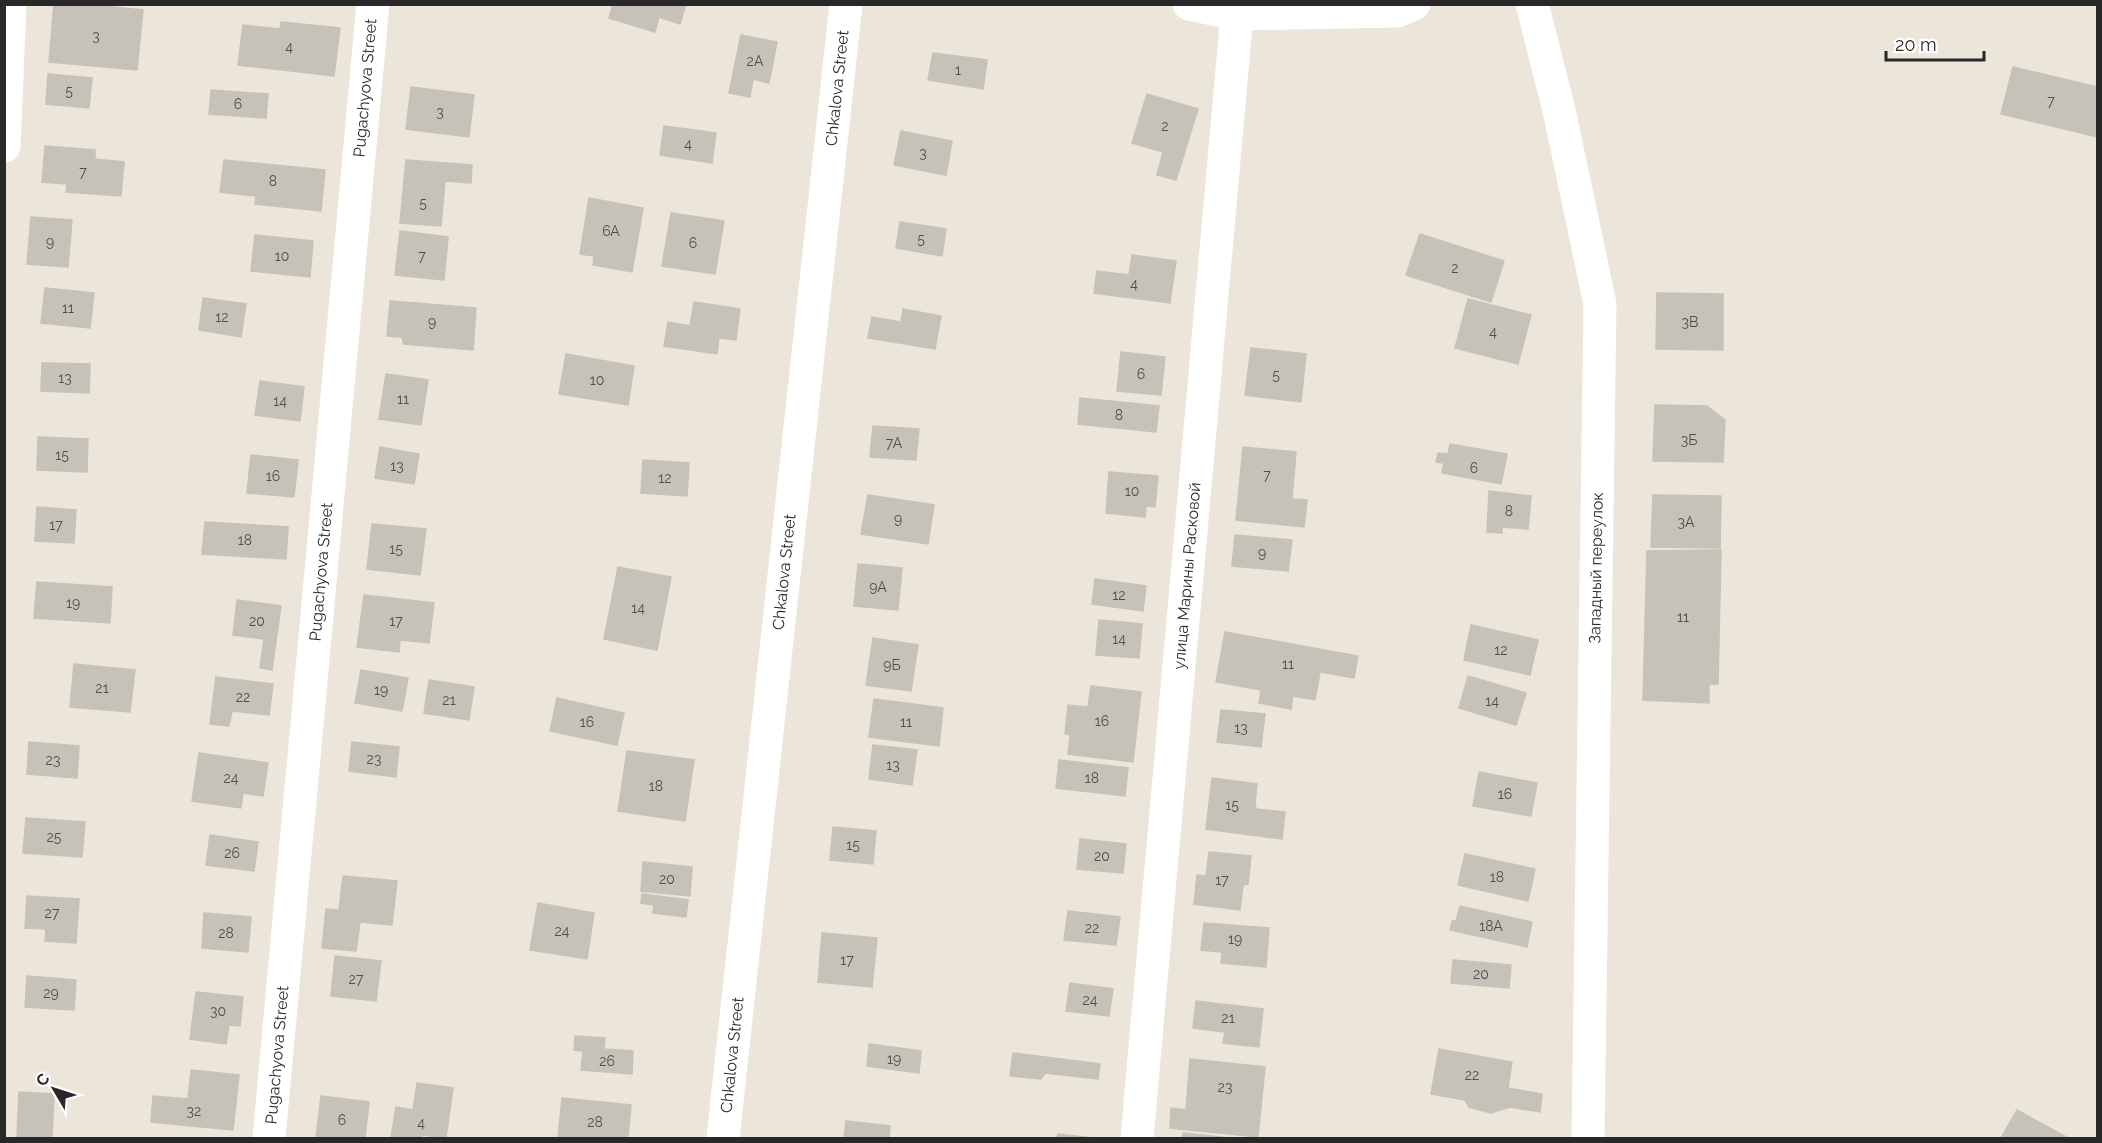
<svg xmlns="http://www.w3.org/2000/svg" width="2102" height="1143" viewBox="0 0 2102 1143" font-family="Raleway,sans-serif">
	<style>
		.building { fill: #c7c2b9; stroke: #c7c2b3; stroke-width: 1.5 }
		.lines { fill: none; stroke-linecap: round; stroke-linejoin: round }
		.minor { stroke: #fff; stroke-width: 33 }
		.labels { text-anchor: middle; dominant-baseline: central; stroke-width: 4.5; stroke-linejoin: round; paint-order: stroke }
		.number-label { font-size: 14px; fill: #504e4c }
		.street-label { font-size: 16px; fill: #282828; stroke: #fff }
	</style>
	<rect width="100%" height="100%" fill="#ece5d9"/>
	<path class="building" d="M54,4h27l62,6 -6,60 -88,-8z
		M613,4h73l-6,20 -21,-7 -4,15 -46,-14z
		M281,22l59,6 -6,48 -96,-11 5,-40 37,4z
		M741,35l36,7 -8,41 -16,-4 -3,18 -21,-4z
		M933,53l54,7 -4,29 -55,-9z
		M2013,67l85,20v50l-97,-23z
		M48,74l44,4 -3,30 -43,-4z
		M411,87l63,8 -5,42 -63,-8z
		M211,90l57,4 -2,24 -57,-4z
		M1147,94l51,15 -22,71 -19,-5 6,-23 -31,-9z
		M664,126l52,7 -4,30 -52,-8z
		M901,131l51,10 -6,34 -52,-10z
		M45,146l50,4v9l29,3 -3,34 -55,-4 1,-8 -25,-2z
		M224,160l101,10 -4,41 -66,-7 1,-8 -36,-4z
		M406,160l66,5 -1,18 -26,-2 -4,45 -41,-3z
		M589,198l54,10 -11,64 -39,-7 1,-9 -14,-2z
		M671,213l53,8 -9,53 -53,-8z
		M31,217l41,3 -4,47 -41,-3z
		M900,222l46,7 -4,27 -46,-8z
		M400,231l48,6 -4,43 -49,-5z
		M1420,234l84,27 -13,41 -85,-27z
		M255,235l58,6 -3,36 -59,-6z
		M1132,255l44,6 -6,42 -76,-10 3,-22 32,4z
		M45,288l49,5 -4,35 -49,-5z
		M1657,293l66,1v56l-67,-1z
		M203,298l43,6 -5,33 -42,-7z
		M1468,299l63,16 -13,49 -63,-16z
		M390,301l86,7 -3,42 -69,-6 -2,-7 -15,-1z
		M694,302l46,7 -4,31 -17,-2 -2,16 -53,-8 4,-24 22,4z
		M903,309l38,7 -6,33 -67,-11 4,-21 29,5z
		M1251,348l55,6 -5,48 -56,-7z
		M1121,352l44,5 -4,38 -44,-4z
		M566,354l68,12 -6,39 -69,-11z
		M42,363l48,1 -1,29 -48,-2z
		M386,374l42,6 -7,45 -42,-6z
		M260,381l44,6 -4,34 -45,-6z
		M1080,398l79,8 -3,26 -78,-8z
		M1655,405l52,1 18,14 -2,42 -70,-1z
		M873,426l46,3 -3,31 -46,-3z
		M38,437l50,2 -1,33 -50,-2z
		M1450,444l57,10 -6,30 -59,-11 2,-10 -8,-1 2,-9 10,1z
		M380,447l39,7 -5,30 -39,-6z
		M1243,447l53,5 -4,47 15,1 -3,27 -68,-7z
		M251,455l47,5 -4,37 -47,-4z
		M643,460l46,3 -2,33 -46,-3z
		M1109,472l49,4 -3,31 -9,-1 -1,11 -39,-4z
		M1489,491l42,5 -3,33 -26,-2v6l-15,-1z
		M868,495l66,10 -6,39 -67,-10z
		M1653,495l68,1 -1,52 -69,-1z
		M37,507l39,3 -2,33 -39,-2z
		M205,522l83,5 -2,32 -84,-5z
		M372,524l54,5 -6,46 -53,-6z
		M1235,535l57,5 -4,31 -56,-5z
		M1721,550l-3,134h-9v19l-66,-3 4,-149z
		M858,564l44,4 -4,42 -44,-4z
		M618,567l53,10 -14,73 -53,-11z
		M1095,579l51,7 -3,25 -51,-7z
		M37,582l75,5 -2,36 -76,-5z
		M364,595l70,8 -5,40 -29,-3 -1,12 -42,-5z
		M237,600l44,6 -9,64 -12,-2 4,-29 -31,-4z
		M1099,620l43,4 -3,34 -43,-3z
		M1471,625l67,15 -8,35 -66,-15z
		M1225,632l133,24 -4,22 -34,-6 -5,28 -22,-4 -2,13 -32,-6 2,-13 -45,-8z
		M873,638l45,7 -7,46 -45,-6z
		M74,664l61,6 -5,42 -60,-5z
		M361,670l47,8 -6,33 -47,-8z
		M1468,676l58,17 -10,32 -57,-17z
		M216,677l57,7 -4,31 -37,-4 -3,15 -19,-2z
		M429,680l45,7 -5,33 -45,-7z
		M1091,686l50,6 -8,70 -65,-8 2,-19 -5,-1 3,-29 20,2z
		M557,698l67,15 -7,32 -67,-14z
		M874,699l69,9 -4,38 -70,-9z
		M1221,710l44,4 -4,33 -44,-5z
		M29,742l50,4 -2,32 -50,-4z
		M352,742l47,5 -3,30 -47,-6z
		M873,745l44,5 -5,35 -43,-6z
		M627,751l67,9 -9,61 -67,-10z
		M199,753l69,10 -5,33 -20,-3 -2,15 -49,-7z
		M1059,760l69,8 -3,28 -69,-8z
		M1479,772l58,11 -6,33 -58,-10z
		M1212,778l45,6 -2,18 1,7 29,3 -3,27 -76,-10z
		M26,818l59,4 -3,35 -59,-4z
		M833,827l43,4 -3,33 -43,-4z
		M210,835l48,7 -4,29 -48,-6z
		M1080,839l46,5 -3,29 -46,-4z
		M1209,852l42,4 -3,28 -5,1 -3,25 -46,-6 3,-29 9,1z
		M1465,854l70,15 -7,32 -70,-16z
		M643,862l49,5 -2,29 -49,-5z
		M343,876l54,5 -5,44 -32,-3 -4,29 -34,-3 4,-39 13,1z
		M642,894l46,6 -2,17 -33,-4 1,-8 -13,-2z
		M27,896l52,3 -3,44 -31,-2 1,-12 -21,-1z
		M538,903l56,10 -7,46 -57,-9z
		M1460,906l72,16 -5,25 -77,-17 2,-9h4z
		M1068,911l52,6 -4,28 -52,-5z
		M204,913l47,4 -3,35 -46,-4z
		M1204,923l65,5 -3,39 -45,-4 1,-11 -21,-2z
		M822,933l55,5 -5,49 -54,-5z
		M335,956l46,5 -5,40 -45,-5z
		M1453,960l58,5 -2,23 -58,-5z
		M27,976l49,4 -2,30 -49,-3z
		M1070,983l43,6 -4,27 -43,-5z
		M196,992l47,5 -3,29 -11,-1 -3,19 -36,-5z
		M1196,1001l67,8 -4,38 -36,-4 2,-11 -32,-4z
		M575,1036l30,2 -1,11 29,2 -1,23 -51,-4 2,-19 -9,-1z
		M869,1044l52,7 -2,22 -52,-7z
		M1439,1049l73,13 -4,26 34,6 -2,18 -30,-5 -19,6 -22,-6 -4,-7 -34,-6z
		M1013,1053l87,11 -2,15 -53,-6 -4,6 -31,-3z
		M1190,1059l75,8 -7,70 -88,-9 1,-20 15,2z
		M191,1070l48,5 -6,55 -82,-8 2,-26 35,3z
		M417,1083l36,5 -7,50 -24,-3v3h-31l5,-31 17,3z
		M19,1092l35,2 -2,44h-35z
		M321,1096l48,6 -4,36h-49z
		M562,1098l69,7 -3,33h-70z
		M2017,1110l51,28h-67z
		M846,1121l44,5 -1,12h-45z
		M1183,1133l47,5h-48z
		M1058,1134l35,4h-36z"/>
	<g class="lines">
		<path class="minor" d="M1189,4l48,10 160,-3 17,-7
			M1532,4l27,106 41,194 -12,834
			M4,146l6,-142
			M269,1138l104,-1134
			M723,1138l123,-1134
			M1137,1138l100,-1124"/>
	</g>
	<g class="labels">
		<g class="number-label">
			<text x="96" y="36">3</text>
			<text x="289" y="47">4</text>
			<text x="755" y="61">2А</text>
			<text x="958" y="70">1</text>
			<text x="69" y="91">5</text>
			<text x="2051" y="101">7</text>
			<text x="238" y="104">6</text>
			<text x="440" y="112">3</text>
			<text x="1165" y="126">2</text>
			<text x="688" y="144">4</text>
			<text x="923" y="153">3</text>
			<text x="83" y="172">7</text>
			<text x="273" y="181">8</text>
			<text x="423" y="203">5</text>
			<text x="611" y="231">6А</text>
			<text x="921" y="239">5</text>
			<text x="50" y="242">9</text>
			<text x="693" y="243">6</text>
			<text x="282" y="256">10</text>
			<text x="422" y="256">7</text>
			<text x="1455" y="268">2</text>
			<text x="1134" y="284">4</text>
			<text x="68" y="308">11</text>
			<text x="222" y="317">12</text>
			<text x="432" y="322">9</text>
			<text x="1690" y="322">3В</text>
			<text x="1493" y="332">4</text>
			<text x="1141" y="374">6</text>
			<text x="1276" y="375">5</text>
			<text x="65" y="378">13</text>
			<text x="597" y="380">10</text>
			<text x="403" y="399">11</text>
			<text x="280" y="401">14</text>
			<text x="1119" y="415">8</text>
			<text x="1689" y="440">3Б</text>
			<text x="894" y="443">7А</text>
			<text x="62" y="455">15</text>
			<text x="397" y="466">13</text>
			<text x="1474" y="468">6</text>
			<text x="1267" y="475">7</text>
			<text x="273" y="476">16</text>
			<text x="665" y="478">12</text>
			<text x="1132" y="491">10</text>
			<text x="1509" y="511">8</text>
			<text x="898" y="519">9</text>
			<text x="1686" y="522">3А</text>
			<text x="56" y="525">17</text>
			<text x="245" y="540">18</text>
			<text x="396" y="549">15</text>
			<text x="1262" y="553">9</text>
			<text x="878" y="587">9А</text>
			<text x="1119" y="595">12</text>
			<text x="73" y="603">19</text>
			<text x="638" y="608">14</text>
			<text x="1683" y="617">11</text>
			<text x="257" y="621">20</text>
			<text x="396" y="621">17</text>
			<text x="1119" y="639">14</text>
			<text x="1501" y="650">12</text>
			<text x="1288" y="664">11</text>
			<text x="892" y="665">9Б</text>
			<text x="102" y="688">21</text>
			<text x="381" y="690">19</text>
			<text x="243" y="697">22</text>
			<text x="449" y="700">21</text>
			<text x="1492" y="701">14</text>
			<text x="1102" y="721">16</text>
			<text x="587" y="722">16</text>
			<text x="906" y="722">11</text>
			<text x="1241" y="728">13</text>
			<text x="374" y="759">23</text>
			<text x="53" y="760">23</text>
			<text x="893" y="765">13</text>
			<text x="231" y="778">24</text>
			<text x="1092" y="778">18</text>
			<text x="656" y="786">18</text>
			<text x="1505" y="794">16</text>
			<text x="1232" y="805">15</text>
			<text x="54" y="837">25</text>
			<text x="853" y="845">15</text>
			<text x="232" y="853">26</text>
			<text x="1102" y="856">20</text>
			<text x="1497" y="877">18</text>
			<text x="667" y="879">20</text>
			<text x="1222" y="880">17</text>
			<text x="52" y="913">27</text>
			<text x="1491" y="926">18А</text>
			<text x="1092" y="928">22</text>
			<text x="562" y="931">24</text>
			<text x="226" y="933">28</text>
			<text x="1235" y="939">19</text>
			<text x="847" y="960">17</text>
			<text x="1481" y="974">20</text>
			<text x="356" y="979">27</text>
			<text x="51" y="993">29</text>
			<text x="1090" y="1000">24</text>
			<text x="218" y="1011">30</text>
			<text x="1228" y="1018">21</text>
			<text x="894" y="1059">19</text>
			<text x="607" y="1061">26</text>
			<text x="1472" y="1075">22</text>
			<text x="1225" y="1087">23</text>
			<text x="194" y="1111">32</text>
			<text x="342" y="1120">6</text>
			<text x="595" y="1122">28</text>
			<text x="421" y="1123">4</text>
		</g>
		<g class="street-label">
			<text transform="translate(365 88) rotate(-85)">Pugachyova Street</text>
			<text transform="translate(837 88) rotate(-84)">Chkalova Street</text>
			<text transform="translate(1596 568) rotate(-89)">Западный переулок</text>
			<text transform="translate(321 572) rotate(-85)">Pugachyova Street</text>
			<text transform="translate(784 572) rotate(-84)">Chkalova Street</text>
			<text transform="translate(1187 576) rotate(-85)">улица Марины Расковой</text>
			<text transform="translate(277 1055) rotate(-85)">Pugachyova Street</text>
			<text transform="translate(732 1055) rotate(-84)">Chkalova Street</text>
		</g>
	</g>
	<rect width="2102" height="1143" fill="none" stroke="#282828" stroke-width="12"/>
	<g transform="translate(54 1089) rotate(309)" stroke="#ffffff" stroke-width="4.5" paint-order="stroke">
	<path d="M0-4.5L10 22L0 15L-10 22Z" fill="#282828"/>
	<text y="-9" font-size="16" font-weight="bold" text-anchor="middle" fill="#282828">С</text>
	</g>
	<path d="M1886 51v9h98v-9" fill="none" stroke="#282828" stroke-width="3"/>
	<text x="1895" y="51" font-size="18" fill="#282828" stroke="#ffffff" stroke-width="4.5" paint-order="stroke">20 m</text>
</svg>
